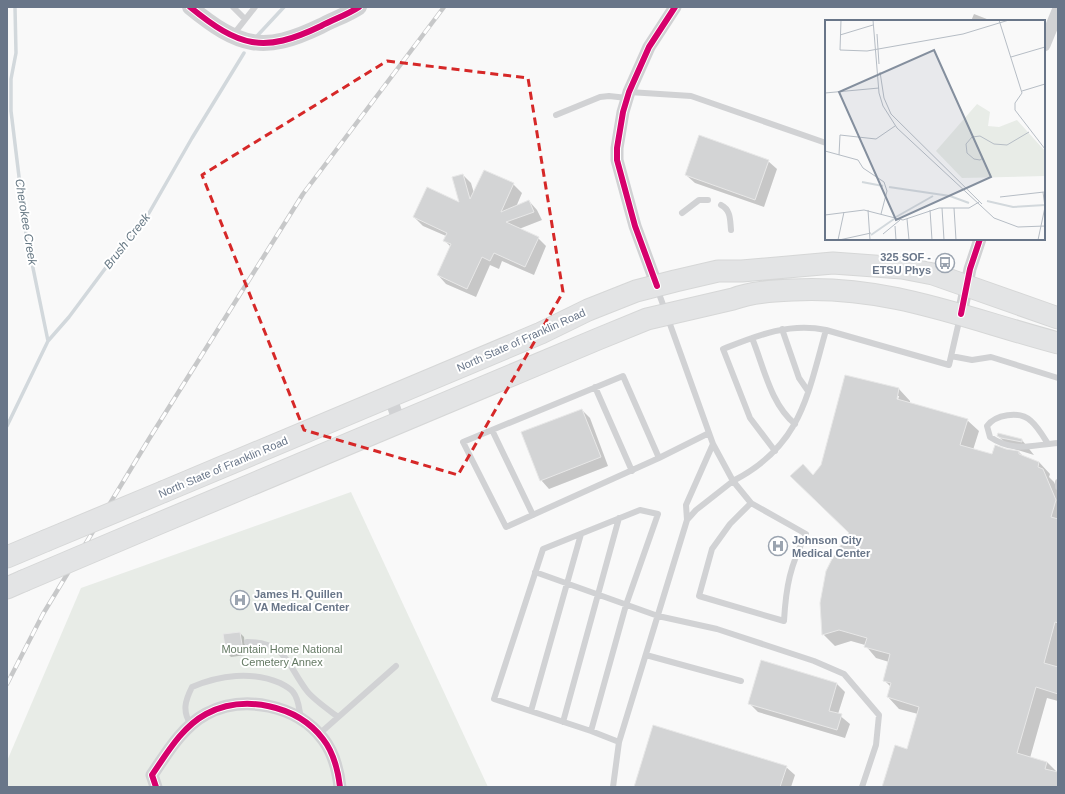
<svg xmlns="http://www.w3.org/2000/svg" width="1065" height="794" viewBox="0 0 1065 794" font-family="Helvetica,sans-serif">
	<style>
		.green { fill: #e8ece7 }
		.shadow { fill: #0003; fill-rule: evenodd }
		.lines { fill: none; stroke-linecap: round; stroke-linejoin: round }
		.stream { stroke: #d2d8dc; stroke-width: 3.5 }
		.building { fill: #d3d4d5; stroke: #e8e8e8 }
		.trunk-casing { stroke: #d6d7d7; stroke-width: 23 }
		.service { stroke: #d1d2d4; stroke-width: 6 }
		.minor { stroke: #d1d2d4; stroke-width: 13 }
		.tertiary { stroke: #d1d2d4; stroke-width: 16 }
		.trunk { stroke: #e3e4e5; stroke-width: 21 }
		.rail-casing { stroke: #c7c8c9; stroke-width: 4.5 }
		.rail { stroke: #fff; stroke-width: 3; stroke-dasharray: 9; stroke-linecap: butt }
		.trunk-bridge-casing { stroke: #d6d7d7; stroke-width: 23; stroke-linecap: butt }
		.trunk-bridge { stroke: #e3e4e5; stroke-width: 21 }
		.cycleway-casing { stroke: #fff; stroke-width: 8 }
		.cycleway { stroke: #d6006c; stroke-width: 6 }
		.marked { fill: none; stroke: #d62828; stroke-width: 3; stroke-dasharray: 8 5; stroke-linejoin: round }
		.labels { text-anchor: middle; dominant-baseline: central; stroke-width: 4; stroke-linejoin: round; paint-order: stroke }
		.poi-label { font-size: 11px; font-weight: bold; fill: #697689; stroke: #fff; text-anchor: start }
		.street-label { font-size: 11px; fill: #697689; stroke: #fff }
		.park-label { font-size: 11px; fill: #657a64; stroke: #fff }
		.water-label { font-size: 12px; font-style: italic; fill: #657783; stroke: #fff }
		.inset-river { fill: none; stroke: #d2d8dc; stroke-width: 2 }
		.inset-road { fill: none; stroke: #b6bdc5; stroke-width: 1 }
		.view { fill: #848f9e; fill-opacity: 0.15; stroke: #848f9e; stroke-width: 2 }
		.inset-edge { fill: none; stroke: #697689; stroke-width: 2 }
	</style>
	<rect width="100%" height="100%" fill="#f9f9f9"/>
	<path class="green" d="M351,492l137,295h-481v-26l74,-173z"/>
	<path class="shadow" d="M974,14l18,7h-21z
		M768,161l9,8 -13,38 -69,-24 -9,-8z
		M463,175l8,8 3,10 39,-9 9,9 -6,14 13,-6 8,9 5,10 -23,9 19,9 8,8 -12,29 -32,-14 -3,8 -9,-4 -14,32 -30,-13 -8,-9 13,-28 -7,-7 2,-4 -23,-10 -9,-9 47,-14z
		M899,389l11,12v2l57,17 12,11 -6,19 20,5 13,-5 13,2 5,5 15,5 11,12 -1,3 5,5 4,9v210l-11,-3 -17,60 17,4 11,11v14h-175l25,-37 10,-36 -19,-5 -11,-12 3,-10 -7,-7 5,-18 -13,-4 -11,-13 -14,-4 -16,5 -12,-12 28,-101 -38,-57zM896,396h3l-2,8z
		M582,410l8,8 18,48 -59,23 -8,-9z
		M998,436l24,4 12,15 -23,-7z
		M240,633l4,4 2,18 -15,2 -4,-4z
		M837,684l8,8 -7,22 12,10 -5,14 -87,-26 -9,-9z
		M786,767l9,8 -4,12h-155z"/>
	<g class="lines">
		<path class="stream" d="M15,7l1,46 -5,26v32l15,123 22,107
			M257,36l27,-29
			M7,426l41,-85 21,-24 50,-67 30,-37 43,-75 52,-85"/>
	</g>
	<path class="building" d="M699,135l70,25 -14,40 -70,-25z
		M484,170l30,13 -13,29 28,-12 5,12 -28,10 33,15 -14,30 -31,-14 -4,8 -8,-4 -15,32 -30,-14 14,-31 -8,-3 4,-8 -34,-16 14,-30 32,15 -7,-25 11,-3 7,25z
		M845,375l54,13 -2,11 71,20 -8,26 32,9 3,-9 11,4 13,2v3l20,8 -1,5 5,2 13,31 -5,17 7,2v104l-3,-1 -11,41 14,4v27l-22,-7 -19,66 30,9 -2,7 13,3v15h-176l13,-42 12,4 12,-42 -32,-10 4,-14 -8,-2 7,-27 -26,-7 3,-9 -28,-8 -17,5 -2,-32 6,-32 7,-14 16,-24 -59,-57 13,-12 10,11 8,-10z
		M582,409l19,48 -61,24 -19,-49z
		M998,433l24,6v3l-21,-4 -4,-2z
		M240,632l3,19 -17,2 -3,-19z
		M761,660l76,23 -8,28 13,3 -5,16 -89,-26z
		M653,725l134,41 -7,21h-146z"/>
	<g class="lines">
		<defs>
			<path id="trunk" d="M165,491l376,-158 47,-23 48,-19 39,-10 43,-10h24l91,-8 69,5 31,6 125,44
				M148,528l450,-189 49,-20 86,-20c19,-7 40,-8 60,-9 97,-5 174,29 265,53
				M7,557l38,-16
				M7,588l16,-7"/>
		</defs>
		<use href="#trunk" class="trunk-casing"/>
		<path class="service" d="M233,7l11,11
			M233,35l22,-28
			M629,92l62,4 135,47
			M556,115l44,-18 9,-1 18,2
			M721,205c10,5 9,15 10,25
			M682,213l17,-13h9
			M782,329l17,49 9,13
			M826,330l123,35 11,-48
			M752,338c12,29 18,65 43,86
			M951,356l21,4 19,-3 67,21
			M595,387l37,84
			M492,430l41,85
			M1048,444c-5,-8 -10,-17 -17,-23 -12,-11 -36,-6 -44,5l3,11c24,16 42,8 68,6
			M659,458l-36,-82 -160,66 43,85 153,-69 50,-25
			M1058,482v5
			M751,503l-21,21 -18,25 -13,47 85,25c2,-35 6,-55 22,-87l-55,-31 -18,-22c68,-35 74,-84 93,-151 -37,-8 -70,6 -103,19l27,69 25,33
			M640,510l18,4 -32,91 -35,126 -97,-32 49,-150z
			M687,520l-1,-15 27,-61
			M535,572l123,44 59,13 97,32 30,13 35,41 -3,30 -14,42
			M247,642c40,0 40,23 60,49 7,9 22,19 31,26
			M646,655l95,26
			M531,711l50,-177
			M563,722l56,-204
			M191,725c-9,-14 -6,-24 1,-38 28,-12 60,-16 88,-4 4,2 10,5 13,9 6,7 6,18 8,26
			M591,731l28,11 -6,45
			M318,735l78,-69
			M619,742l68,-222 9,-10 37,-29 -20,-37 -56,-156"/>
		<path class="minor" d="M1044,45l14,-34
			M657,286l-22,-60 -18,-66v-12l6,-36 6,-20 20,-45 26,-40
			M961,314l9,-45 10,-30
			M390,396l9,26
			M156,787l-4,-12c15,-22 30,-48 54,-61 38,-20 91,-9 117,25 11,14 15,31 17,48"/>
		<path class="tertiary" d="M190,7c49,40 73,47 131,19 13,-7 26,-11 38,-19"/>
		<use href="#trunk" class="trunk"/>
		<defs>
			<path id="rail" d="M7,684l36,-70 106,-175 154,-245 141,-187"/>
		</defs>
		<use href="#rail" class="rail-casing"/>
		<use href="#rail" class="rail"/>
		<defs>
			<path id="trunk-bridge" d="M45,541l120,-50
				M23,581l125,-53"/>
		</defs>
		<use href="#trunk-bridge" class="trunk-bridge-casing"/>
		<use href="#trunk-bridge" class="trunk-bridge"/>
		<defs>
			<path id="cycleway" d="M190,7c49,40 73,47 131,19 13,-7 26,-11 38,-19
				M657,286l-22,-60 -18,-66v-12l6,-36 6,-20 20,-45 26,-40
				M961,314l9,-45 10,-30
				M156,787l-4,-12c15,-22 30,-48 54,-61 38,-20 91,-9 117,25 11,14 15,31 17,48"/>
		</defs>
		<use href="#cycleway" class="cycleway-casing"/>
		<use href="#cycleway" class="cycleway"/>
	</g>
	<path class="marked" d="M387,61l141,17 35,214 -105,183 -154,-45 -102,-255z"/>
	<defs>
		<symbol id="bus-ring" viewBox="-11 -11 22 22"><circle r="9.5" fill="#fff" stroke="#9ba4b0" stroke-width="1.5"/><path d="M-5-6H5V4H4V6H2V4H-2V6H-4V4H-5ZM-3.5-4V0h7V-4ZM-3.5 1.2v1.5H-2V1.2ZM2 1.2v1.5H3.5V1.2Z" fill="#9ba4b0"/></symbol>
		<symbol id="hospital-ring" viewBox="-11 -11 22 22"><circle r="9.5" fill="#fff" stroke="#9ba4b0" stroke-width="1.5"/><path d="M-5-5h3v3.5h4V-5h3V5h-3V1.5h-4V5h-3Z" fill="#9ba4b0"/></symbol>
	</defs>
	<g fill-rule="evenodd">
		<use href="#bus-ring" x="934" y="252" width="22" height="22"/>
		<use href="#hospital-ring" x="767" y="535" width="22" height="22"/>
		<use href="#hospital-ring" x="229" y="589" width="22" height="22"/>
	</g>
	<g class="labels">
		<g class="poi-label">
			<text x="931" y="257" text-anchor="end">325 SOF -<tspan x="931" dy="13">ETSU Phys</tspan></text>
			<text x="792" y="540">Johnson City<tspan x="792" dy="13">Medical Center</tspan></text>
			<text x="254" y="594">James H. Quillen<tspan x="254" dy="13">VA Medical Center</tspan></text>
		</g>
		<g class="street-label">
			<text transform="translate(521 340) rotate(-24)">North State of Franklin Road</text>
			<text transform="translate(223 467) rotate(-23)">North State of Franklin Road</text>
		</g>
		<g class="park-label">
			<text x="282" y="649">Mountain Home National<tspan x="282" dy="13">Cemetery Annex</tspan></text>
		</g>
		<g class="water-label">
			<text transform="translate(26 222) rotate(81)">Cherokee Creek</text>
			<text transform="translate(127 241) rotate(-52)">Brush Creek</text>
		</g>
	</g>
	<g transform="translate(825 20)">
		<rect width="220" height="220" fill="#f9f9f9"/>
		<path d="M152,84l13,8 -2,14 11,1 18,-7 28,31v25l-83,2 -26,-27z" fill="#e8ece7"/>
		<path class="inset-river" d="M37,162l21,4M64,167l61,9 19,7M162,181l26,6 32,-2M71,197l37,-21M46,215l23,-16"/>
		<path class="inset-road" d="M16,0l-1,30 27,1 96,-17 46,-14M48,0l6,73 4,13 14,22 97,90 24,9 27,-1M174,0l23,73 -7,10v7l30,39M52,14l2,30M15,15l33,-10M186,37l34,-10M55,52l4,26 7,16 91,90M197,71l23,-7M0,73l54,-5M0,131l33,9 5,8 21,14 3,9 -6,23M14,135l1,-20 36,4 19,-13M158,138l-3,2 -6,-1 -7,-6 -1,-9 6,-7 8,-1 14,8 13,1 22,-13M175,177l44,-5M117,188l2,32M129,188l2,32M43,190l2,30M105,190l2,30M0,195l39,-5 39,10 36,-12h30l10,-6M82,199l2,21M70,206l1,14M58,214l17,-14M13,220l6,-28M14,220l32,-7M213,220l7,-33 -2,-15"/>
		<path class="view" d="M109,30l57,127 -95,43 -57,-128z"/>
		<rect width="220" height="220" class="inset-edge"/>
	</g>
	<rect width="1065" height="794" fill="none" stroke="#697689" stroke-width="16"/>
</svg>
